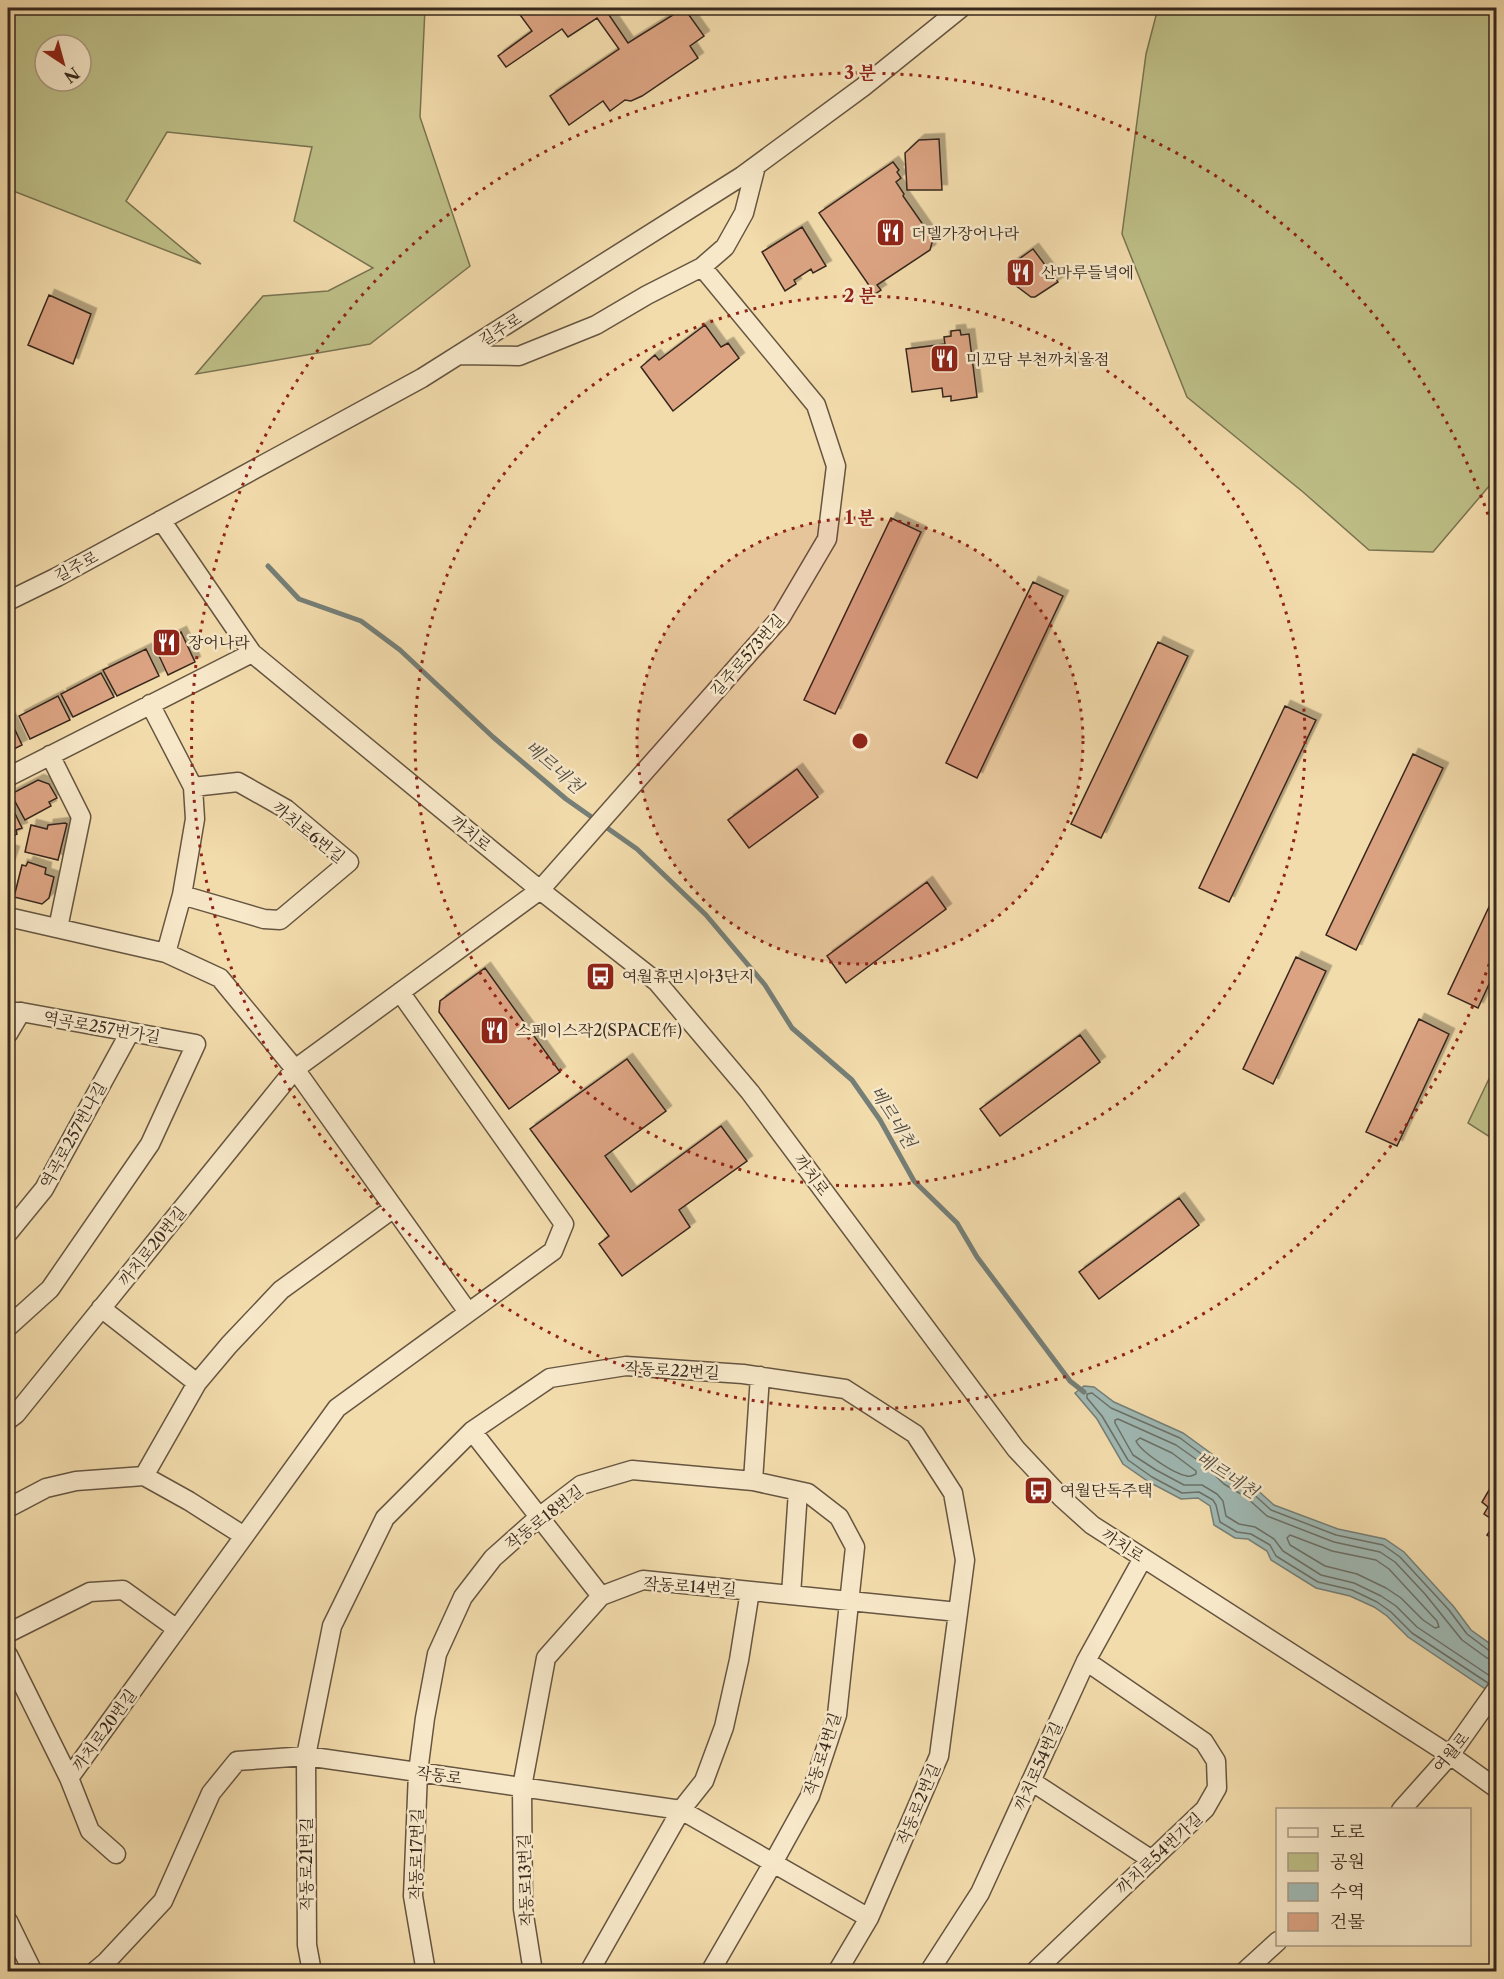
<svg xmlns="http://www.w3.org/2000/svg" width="1504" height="1979" viewBox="0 0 1504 1979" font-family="'Libre Caslon Text','Noto Serif KR',serif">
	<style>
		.green { fill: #bebf87; stroke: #7a7452; stroke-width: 1.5; fill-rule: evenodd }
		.water { fill: #9fb9b4; stroke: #757f78; stroke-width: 1.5 }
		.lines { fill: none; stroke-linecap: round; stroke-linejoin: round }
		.shore { stroke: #6b7068; stroke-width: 1.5 }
		.stream { stroke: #757f78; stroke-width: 5 }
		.building { fill: #dba382; stroke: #37281d; stroke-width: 1.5; filter: url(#shadow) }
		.minor-casing { stroke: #665541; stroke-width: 21 }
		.minor { stroke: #f7e8c9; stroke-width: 18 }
		.ring { fill: none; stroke: #8f2418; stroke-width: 3; stroke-dasharray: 3 6 }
		.labels { text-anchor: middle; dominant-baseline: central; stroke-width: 5; stroke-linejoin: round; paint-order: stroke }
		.poi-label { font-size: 16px; fill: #37281d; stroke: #f7e8c9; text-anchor: start }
		.street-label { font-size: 16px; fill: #37281d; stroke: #f7e8c9 }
		.water-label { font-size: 18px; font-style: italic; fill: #514c43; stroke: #f7e8c9 }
		.centre { fill: #8f2418; stroke: #f7e8c9; stroke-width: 3 }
		.ring-label { font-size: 18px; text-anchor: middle; font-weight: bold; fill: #8f2418; stroke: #f7e8c9; stroke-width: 5; stroke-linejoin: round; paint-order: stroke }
	</style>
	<defs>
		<filter id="shadow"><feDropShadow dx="5.5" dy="-5.5" stdDeviation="0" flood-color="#0004"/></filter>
	</defs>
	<rect width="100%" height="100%" fill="#f3dcac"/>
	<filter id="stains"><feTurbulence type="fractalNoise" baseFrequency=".00333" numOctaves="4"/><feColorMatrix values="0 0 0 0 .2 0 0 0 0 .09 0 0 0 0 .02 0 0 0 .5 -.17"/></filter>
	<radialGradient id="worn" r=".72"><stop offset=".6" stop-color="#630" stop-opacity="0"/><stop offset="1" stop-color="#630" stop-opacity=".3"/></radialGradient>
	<path class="green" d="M8,8h417l-5,109 50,149 -100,78 -174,30 67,-78 65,-5 45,-23 -79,-47 18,-74 -145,-15 -41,69 75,63 -193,-75zM45,45h36v36h-36z
		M1158,8h338v470l-63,74 -64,-2 -66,-58 -116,-95 -65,-163 24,-180z
		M1496,1064v77l-28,-18z"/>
	<path class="water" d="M1084,1386l10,1 20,15 69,31 29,21 20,20 22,13 20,18 64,24 47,10 19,13 50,55 17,23 25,18v48l-88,-59 -21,-21 -13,-9 -24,-11 -34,-8 -45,-28 -4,-9 -19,-12 -13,-1 -21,-13 -4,-19 -12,-8 -17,1 -32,-17 -26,-18 -26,-45 -22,-26z"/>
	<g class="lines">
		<path class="shore" d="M1140,1438l32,15 24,18v3c-3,1 -5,3 -9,2 -13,-2 -46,-24 -51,-35z
			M1290,1535l42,16 44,9 13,9 48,52 2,6 -4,1 -12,-8 -22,-22 -15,-10 -29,-14 -32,-8 -35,-21 -3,-7z
			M1496,1680l-79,-53 -21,-21 -15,-10 -27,-13 -33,-8 -38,-24 -9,-12 -19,-12 -16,-3 -13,-8 -3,-15 -6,-7 -15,-9h-18l-28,-15 -23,-15 -18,-32v-3l3,-1 58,26 27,19 21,20 22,13 21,19 67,26 46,10 15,10 30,32 37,46 25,18 9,2
			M1488,1683l-76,-50 -21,-21 -14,-10 -25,-12 -34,-8 -42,-26 -6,-11 -19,-11 -14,-2 -17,-10 -4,-17 -3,-5 -14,-8 -17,1 -30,-16 -24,-17 -26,-44 -15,-18v-4l5,-1 19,15 69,30 28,21 21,19 21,13 21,19 65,25 47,10 17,12 49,53 18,24 24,18 5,1"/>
		<path class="stream" d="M268,566l31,33 62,22 39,29 93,87 73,62 71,50 69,66 59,70 27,43 60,52 28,40 34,61 43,42 20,34 93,124 14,11"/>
	</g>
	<path class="building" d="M515,8h98l-6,4 21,31 56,-35 20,28 -14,10 8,12 -56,38 -11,5 -6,-1 -15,11 -7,-10 -34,24 -19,-29 69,-47 -22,-31 -29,19 -6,-8 -56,38 -8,-11 34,-25z
		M939,139l3,51h-35l-2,-37 14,-13z
		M893,162l6,8 -2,2 4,6 -5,4 8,12 -1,2 30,43 -3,11 -53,35 4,5 -6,4 -56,-81z
		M802,227l24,39 -13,7 -2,-4 -17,11 2,4 -11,7 -23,-39z
		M1033,249l25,33 -23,15h-4l-24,-18 5,-15z
		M49,295l42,19 -18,50 -45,-19z
		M705,325l16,22 7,-4 11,15 -66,53 -32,-44 14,-12 4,5z
		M960,330l1,5 8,-1 8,63 -26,4v-5l-8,1 -1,-9 -30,4 -6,-43 39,-5 -1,-7 7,-1v-5z
		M891,518l30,14 -86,182 -31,-14z
		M1033,582l30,14 -86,182 -31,-15z
		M181,632l14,30 -27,13 -14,-30z
		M1158,642l30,14 -87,182 -30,-14z
		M146,649l13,27 -42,20 -14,-26z
		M101,673l13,24 -41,20 -12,-23z
		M58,696l12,24 -40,19 -11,-23z
		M1285,706l31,14 -87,182 -30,-14z
		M10,719l12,26 -14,7v-32z
		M1413,754l30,14 -87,182 -30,-15z
		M797,769l21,28 -69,51 -21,-28z
		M38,780l11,4 8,14 -8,4 2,4 -26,14 -14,-26z
		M8,799l14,29 -6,2 1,4 -9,4z
		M65,823l2,1 -9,36 -33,-8 6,-27 16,4 1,-4z
		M8,850l6,2 -6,17z
		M28,862l18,6 -1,6 9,3 -5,21 -7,6 -28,-7 8,-32 4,1z
		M927,882l19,27 -100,74 -19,-27z
		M1496,892v77l-18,39 -30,-14z
		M1296,957l30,14 -53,113 -30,-15z
		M485,968l75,104 -51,37 -70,-97 1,-11z
		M1419,1019l30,15 -52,112 -31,-14z
		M1080,1035l20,27 -100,74 -20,-27z
		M627,1059l39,52 -61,45 26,36 90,-66 26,35 -68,49 11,17 -68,49 -23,-32 10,-8 -79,-107z
		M1179,1198l20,27 -100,74 -20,-27z
		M1496,1466v13l-5,-3z
		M1492,1485l4,2v54l-9,-6 9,-13 -12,-8 4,-7 -6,-5z"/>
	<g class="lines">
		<defs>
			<path id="minor" d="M458,355l61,1 77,-31 51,-30 55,-28 23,-20 19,-34 12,-47
				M161,520l91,133 288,237 117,92 93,110 266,357 46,49 30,27 358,230 46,33
				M8,601l49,-24 365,-199 320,-202 121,-89 98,-79
				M150,704l43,83 2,32 -13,76 -16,58
				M50,755l31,62 -23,111
				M8,777l244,-124
				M182,895l82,24 16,1 69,-58 -63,-53 -48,-27 -45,5
				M8,917l158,36 54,25 75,91 173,243
				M8,1012h13l175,32 -46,100 -100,145 -42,38
				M8,1034l13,-22
				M8,1233l36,-44 86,-157
				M101,1308l96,75
				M8,1420l8,-6 279,-345 245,-179 241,-273 46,-78 9,-73 -20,-61 -114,-138
				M472,1431l129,165
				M144,1476l53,-93 32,-38 52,-55 113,-82
				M753,1481l7,-105
				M8,1508l38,-20 30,-7 68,-5 45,25 55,35
				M791,1595l7,-104
				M8,1633l82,-41 33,-2 54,39
				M8,1655l61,123 21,53 26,23
				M69,1778l268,-370 216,-157 11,-27 -164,-232
				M1031,1781l121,79
				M1401,1810l49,-55 46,-65
				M8,1921l25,51
				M94,1972l12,-10 57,-61 48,-108 26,-32 69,-5 375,54 188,108
				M312,1972l-5,-27 -1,-189 26,-130 53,-108 87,-87 78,-53 76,-12 117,8 102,15 70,45 38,59 12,67 -26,196 -70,162 -32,54
				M426,1972l-13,-76 5,-124 7,-54 12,-64 26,-57 30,-39 46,-41 42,-32 51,-15 121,11 55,12 31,24 16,30 -18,168 -27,81 -37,67 -63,109
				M533,1972l-10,-63 -1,-122 24,-129 55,-62 42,-16 315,32
				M589,1972l92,-162 23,-29 20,-54 15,-67 11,-69
				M929,1972l51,-79 106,-232 57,-103
				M1034,1972l171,-163 12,-21 -1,-27 -12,-19 -118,-81
				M1244,1972l34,-31"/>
		</defs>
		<use href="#minor" class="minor-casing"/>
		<use href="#minor" class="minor"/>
	</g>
	<circle cx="860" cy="741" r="223" fill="#8f2418" fill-opacity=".12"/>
	<g class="ring">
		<circle cx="860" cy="741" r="223"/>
		<circle cx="860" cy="741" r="445"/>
		<path d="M1495 947A668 668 0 1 1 1495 535"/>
	</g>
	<defs>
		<symbol id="restaurant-square" viewBox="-11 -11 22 22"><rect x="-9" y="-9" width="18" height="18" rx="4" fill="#8f2418" stroke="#f7e8c9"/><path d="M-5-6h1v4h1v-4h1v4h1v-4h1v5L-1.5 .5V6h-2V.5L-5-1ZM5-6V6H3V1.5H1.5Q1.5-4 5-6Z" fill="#fff"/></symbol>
		<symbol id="bus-square" viewBox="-11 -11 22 22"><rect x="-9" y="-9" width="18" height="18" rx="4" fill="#8f2418" stroke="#f7e8c9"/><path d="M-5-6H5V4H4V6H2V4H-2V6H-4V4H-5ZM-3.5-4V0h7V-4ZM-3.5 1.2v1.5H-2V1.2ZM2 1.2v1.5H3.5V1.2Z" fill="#fff"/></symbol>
	</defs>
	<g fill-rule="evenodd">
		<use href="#restaurant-square" x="874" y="216" width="33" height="33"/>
		<use href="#restaurant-square" x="1004" y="256" width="33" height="33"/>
		<use href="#restaurant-square" x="928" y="342" width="33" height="33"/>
		<use href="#restaurant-square" x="150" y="626" width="33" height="33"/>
		<use href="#bus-square" x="584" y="960" width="33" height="33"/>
		<use href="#restaurant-square" x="478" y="1014" width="33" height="33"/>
		<use href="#bus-square" x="1022" y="1474" width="33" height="33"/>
	</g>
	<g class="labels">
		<g class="poi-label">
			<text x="911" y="233">더델가장어나라</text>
			<text x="1041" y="272">산마루들녘에</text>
			<text x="966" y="359">미꼬담 부천까치울점</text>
			<text x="188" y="642">장어나라</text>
			<text x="622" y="976">여월휴먼시아3단지</text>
			<text x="516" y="1030">스페이스작2(SPACE作)</text>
			<text x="1060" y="1490">여월단독주택</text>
		</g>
		<g class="street-label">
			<text transform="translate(500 329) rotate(-32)">길주로</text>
			<text transform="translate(76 566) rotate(-28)">길주로</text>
			<text transform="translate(747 655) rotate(-49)">길주로573번길</text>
			<text transform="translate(309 832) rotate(39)">까치로6번길</text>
			<text transform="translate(471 833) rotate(39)">까치로</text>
			<text transform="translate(102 1027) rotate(10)">역곡로257번가길</text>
			<text transform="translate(73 1135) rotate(-61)">역곡로257번나길</text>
			<text transform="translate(812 1175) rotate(53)">까치로</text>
			<text transform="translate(152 1246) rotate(-51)">까치로20번길</text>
			<text transform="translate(672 1370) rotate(3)">작동로22번길</text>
			<text transform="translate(544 1517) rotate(-38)">작동로18번길</text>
			<text transform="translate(1123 1545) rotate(33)">까치로</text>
			<text transform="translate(690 1586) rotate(4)">작동로14번길</text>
			<text transform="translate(104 1730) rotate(-54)">까치로20번길</text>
			<text transform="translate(1451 1752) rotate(-51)">여월로</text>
			<text transform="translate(822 1754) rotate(-72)">작동로4번길</text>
			<text transform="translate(1038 1766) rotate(-66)">까치로54번길</text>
			<text transform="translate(439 1775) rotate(8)">작동로</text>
			<text transform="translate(918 1804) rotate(-67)">작동로2번길</text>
			<text transform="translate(1159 1853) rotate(-43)">까치로54번가길</text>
			<text transform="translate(416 1854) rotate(-89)">작동로17번길</text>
			<text transform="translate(306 1864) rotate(-90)">작동로21번길</text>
			<text transform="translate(525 1880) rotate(-92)">작동로13번길</text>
		</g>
		<g class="water-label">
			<text transform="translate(554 767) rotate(41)">베르네천</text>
			<text transform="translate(893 1117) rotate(58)">베르네천</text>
			<text transform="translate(1227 1475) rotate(33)">베르네천</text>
		</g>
	</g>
	<circle cx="860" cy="741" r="9" class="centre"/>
	<g class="ring-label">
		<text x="860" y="79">3 분</text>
		<text x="860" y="302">2 분</text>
		<text x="860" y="524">1 분</text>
	</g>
	<rect width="1504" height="1979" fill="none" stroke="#f3dcac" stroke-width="30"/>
	<rect x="9" y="9" width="1486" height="1961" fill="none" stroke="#37281d" stroke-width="3"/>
	<rect x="15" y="15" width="1474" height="1949" fill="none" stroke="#37281d" stroke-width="1.5"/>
	<rect x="1276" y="1808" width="195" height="138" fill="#f7e8c9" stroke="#aa9b84" stroke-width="1.5"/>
	<rect x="1288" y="1828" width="30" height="9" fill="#f7e8c9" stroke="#aa9b84" stroke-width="1.5"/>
	<text x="1330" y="1838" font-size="18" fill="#37281d">도로</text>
	<rect x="1288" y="1853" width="30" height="18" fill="#bebf87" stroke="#aa9b84" stroke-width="1.5"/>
	<text x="1330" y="1868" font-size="18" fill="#37281d">공원</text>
	<rect x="1288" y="1883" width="30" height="18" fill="#9fb9b4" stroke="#aa9b84" stroke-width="1.5"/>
	<text x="1330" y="1898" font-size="18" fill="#37281d">수역</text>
	<rect x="1288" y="1913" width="30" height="18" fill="#dba382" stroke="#aa9b84" stroke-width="1.5"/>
	<text x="1330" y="1928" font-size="18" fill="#37281d">건물</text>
	<g transform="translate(63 63) rotate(144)"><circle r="28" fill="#f7e8c9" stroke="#aa9b84" stroke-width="1.5"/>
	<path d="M0-4.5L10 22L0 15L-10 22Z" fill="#8f2418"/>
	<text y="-9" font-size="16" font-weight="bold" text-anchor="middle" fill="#37281d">N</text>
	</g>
	<rect width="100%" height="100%" filter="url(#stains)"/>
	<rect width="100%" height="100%" fill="url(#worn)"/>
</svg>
